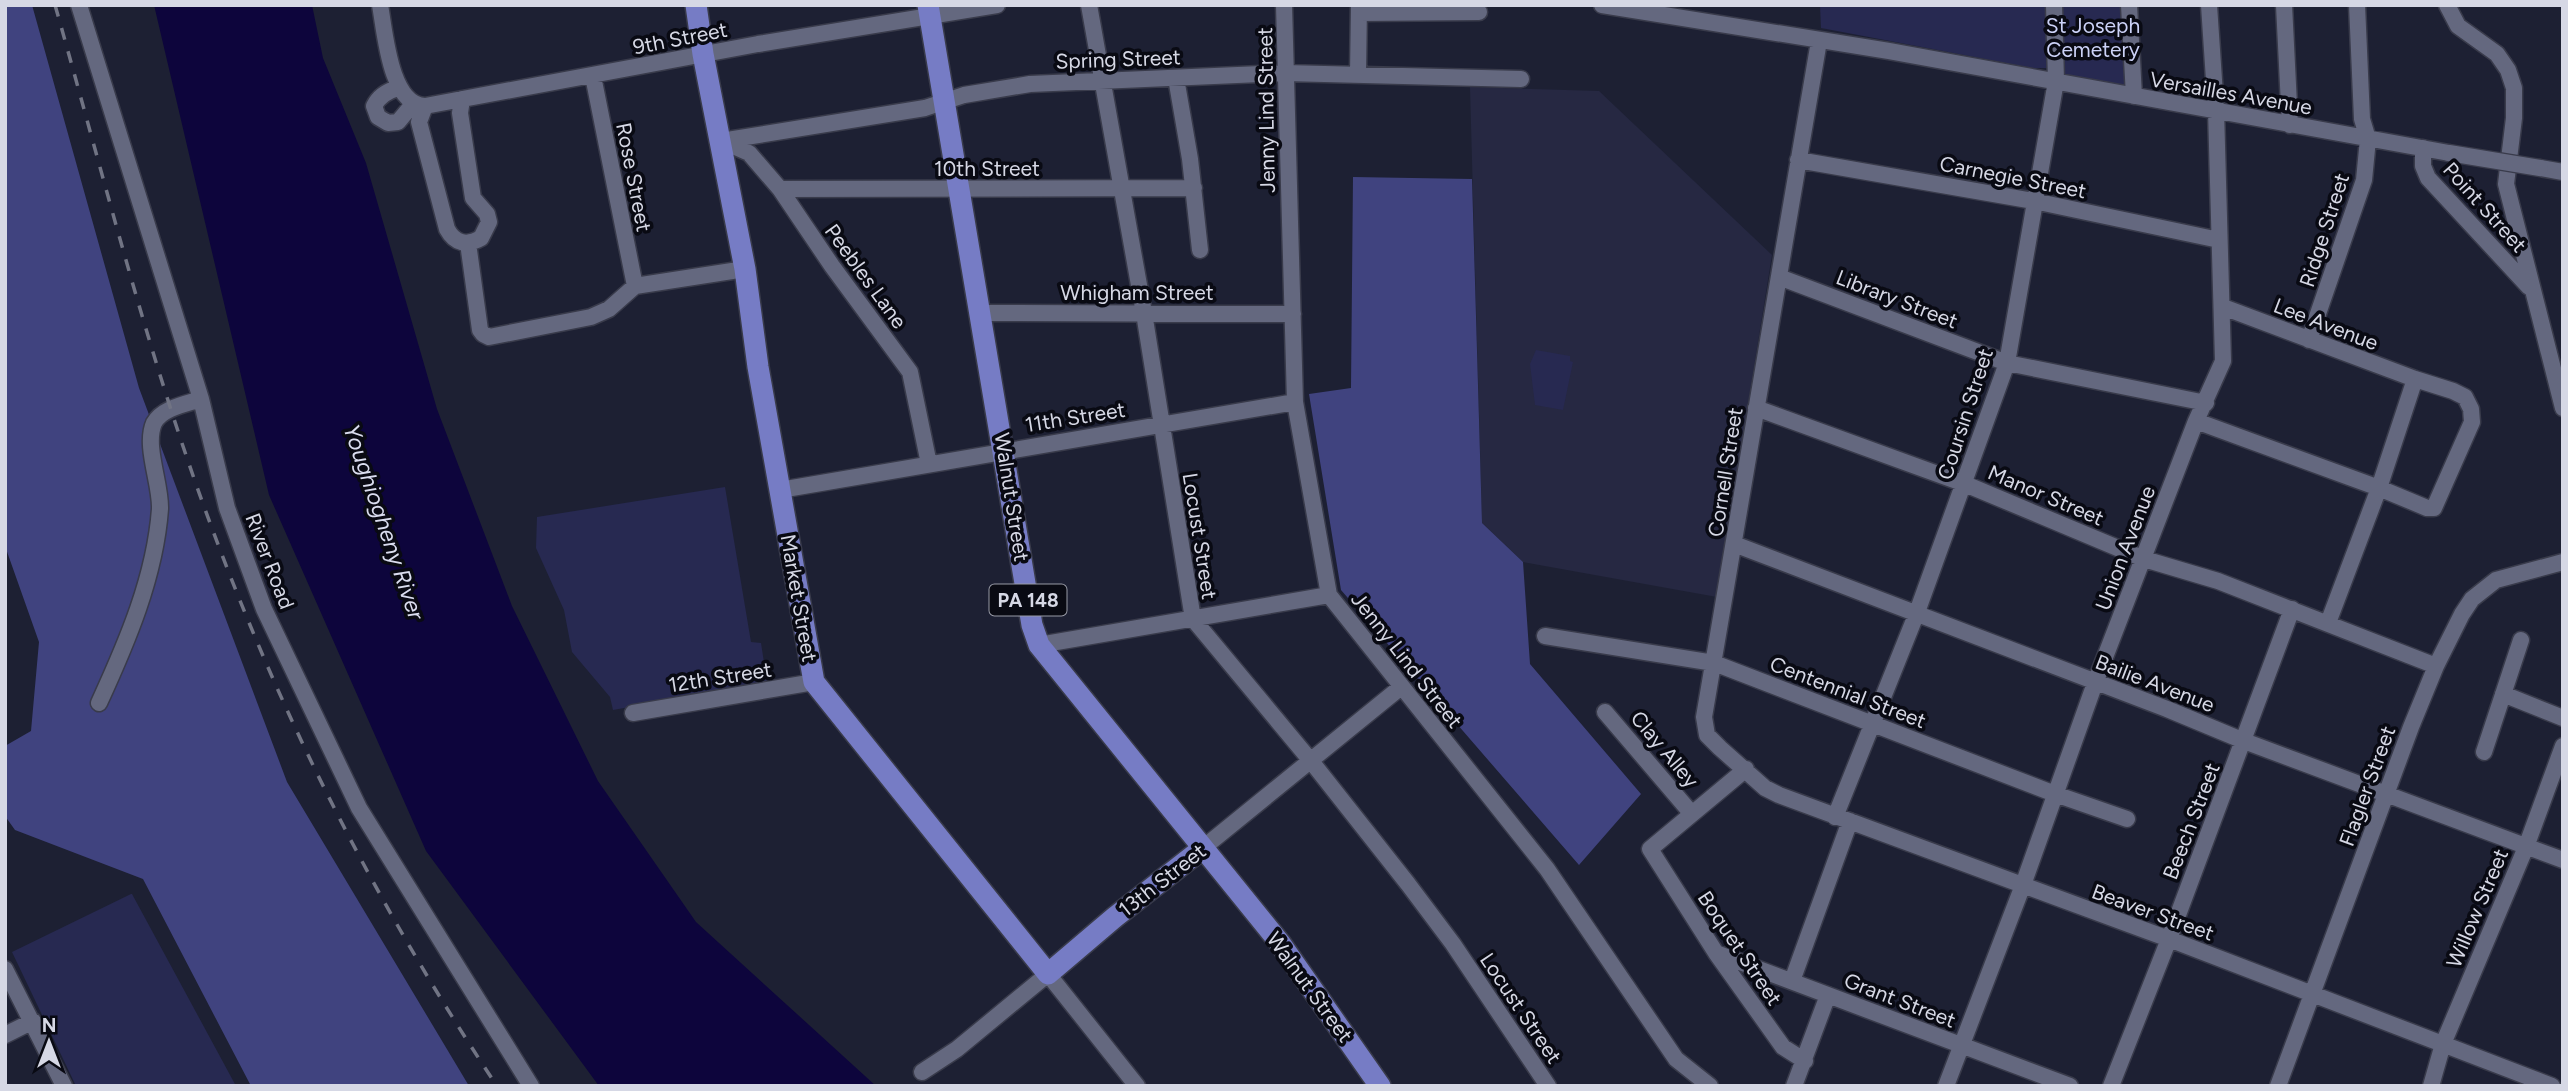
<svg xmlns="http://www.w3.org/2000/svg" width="2568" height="1091" viewBox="0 0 2568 1091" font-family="Figtree,sans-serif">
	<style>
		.built { fill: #262842 }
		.green { fill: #272951 }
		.forest { fill: #40437f }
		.water { fill: #0d053c }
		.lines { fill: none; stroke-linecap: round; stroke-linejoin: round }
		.minor-casing { stroke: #393b4b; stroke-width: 19 }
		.major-casing { stroke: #393b4b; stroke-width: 24 }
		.minor { stroke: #64687f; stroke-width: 16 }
		.major { stroke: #767cc5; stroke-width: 21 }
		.rail { stroke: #717484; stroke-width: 3.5; stroke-dasharray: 12 12; stroke-linecap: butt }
		.minor-bridge-casing { stroke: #393b4b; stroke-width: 19; stroke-linecap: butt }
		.minor-bridge { stroke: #64687f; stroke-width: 16 }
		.labels { text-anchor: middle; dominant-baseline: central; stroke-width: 7; stroke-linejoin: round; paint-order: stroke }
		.shield { fill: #090a13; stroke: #989aa6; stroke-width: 2 }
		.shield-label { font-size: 19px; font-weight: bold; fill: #d6d8e5 }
		.park-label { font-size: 21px; fill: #ccd2f7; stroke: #090a13 }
		.street-label { font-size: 21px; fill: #d6d8e5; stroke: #090a13 }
		.water-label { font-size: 23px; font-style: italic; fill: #daddef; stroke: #090a13 }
	</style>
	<rect width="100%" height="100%" fill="#1d2033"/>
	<path class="built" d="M1470,87l129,4 173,164 -55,342 -194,-35 -41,-39z"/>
	<path class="green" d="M1820,5h226l2,57 -1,6h-14l-212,-40z
		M2061,5h61l3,81 -61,-12z
		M1536,350l34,6v5l3,1 -10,48 -28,-5 -5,-41z
		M725,487l26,155 10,1 6,39 -154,28 -3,-13 -38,-45 -8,-42 -28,-62 1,-31z
		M131,894h1l104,192h-160l-64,-134z"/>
	<path class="forest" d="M5,5h27l107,383 148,394 182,304h-218l-108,-207 -128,-49 -10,-14v-70l26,-15 8,-89 -34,-96z
		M1353,177l119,2 10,344 41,39 7,102 111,130 -62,71 -238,-275 -32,-196 42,-6z"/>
	<path class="water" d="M154,5h158l11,53 43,105 71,246 75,197 86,175 98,141 180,164h-277l-173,-235 -157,-356z"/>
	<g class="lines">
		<defs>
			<path id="minor" d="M79,5l122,394 26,109 37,101 95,199 172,278
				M380,5c5,27 10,100 45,101l333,-62 239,-39
				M1089,5l55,308 49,306 118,142 97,123 45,60 95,142
				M1284,5l11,397 34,193 218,274 129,190 34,27
				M1602,5l287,46 560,102
				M2129,5l5,91
				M2284,5l6,120
				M2447,5l11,21 39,28 11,16 6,18v30l-8,66 57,224
				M1359,13l120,-1
				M1819,41l-115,676 3,18 13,13 45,40 14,7 390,144 383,147
				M1358,74l1,-69
				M593,76l42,210
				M1176,78l14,81 10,91
				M398,88c-11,3 -19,8 -24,18l4,11 10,6 10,-1 15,-18
				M425,106l-6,16 28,107c8,15 20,17 34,9l8,-16 -2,-8 -14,-16 -13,-85 2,-14
				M721,141l204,-33 39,-13 66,-11 255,-11 236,6
				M724,142l25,11 31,36 52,77 78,106 19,92
				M2423,148v18l5,12 101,109
				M1798,160l236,41 185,39
				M2540,168l23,4
				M780,189l414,-1
				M468,243l12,87 3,4 6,3 102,-20 18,-8 26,-23
				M1779,277l228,86 199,40
				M635,286l110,-17
				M981,313l312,1
				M2309,340l55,-160 4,-41 -6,-20 -5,-114
				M1756,408l209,76 179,75 74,22 218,85
				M2196,421l183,67 48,20h7l38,-86 -1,-13 -6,-12 -12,-6 -38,-12 -192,-72
				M780,490l515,-88
				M1734,544l433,165 77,32 319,119
				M2328,623l51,-135 36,-109
				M1545,636l169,27 341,131 72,25
				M1039,645l290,-50
				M2503,694l60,24
				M99,703c28,-61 56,-126 61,-194 1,-25 -16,-63 -6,-86 8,-15 32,-19 47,-24
				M1605,712l87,102
				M633,713l181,-31
				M2484,752l37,-112
				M1746,769l-96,80 66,104 67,94 22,14
				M1835,817l81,-202 91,-252 49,-282 -2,-76
				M1203,848l198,-161
				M1716,953l354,133
				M5,969l59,117
				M1792,981l58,-160
				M5,1035l28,-14
				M922,1072l35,-23 91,-75 89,112
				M1794,1086l34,-91
				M1946,1086l77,-201 72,-202 101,-262 27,-60 -7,-251 -7,-105
				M2111,1086l58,-147 123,-330
				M2278,1086l133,-359 25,-61 26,-52 10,-15 24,-19 67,-18
				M2431,1086l12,-42 83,-197 37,-101"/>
			<path id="major" d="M696,5l7,49 42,215 13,98 56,315 234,292 67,-57 88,-69
				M928,5l104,620 7,20 241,298 100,143"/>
		</defs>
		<use href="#minor" class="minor-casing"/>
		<use href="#major" class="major-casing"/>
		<use href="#minor" class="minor"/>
		<use href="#major" class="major"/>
		<path class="rail" d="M55,5c50,176 94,355 158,526 73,196 167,380 284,555"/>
		<defs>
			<path id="minor-bridge" d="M2449,153l91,15"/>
		</defs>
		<use href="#minor-bridge" class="minor-bridge-casing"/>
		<use href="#minor-bridge" class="minor-bridge"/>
	</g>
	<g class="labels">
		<rect class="shield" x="989.5" y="584.5" width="77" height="31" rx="5"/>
		<g class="shield-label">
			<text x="1028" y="600">PA 148</text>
		</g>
		<g class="park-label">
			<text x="2093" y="25">St Joseph<tspan x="2093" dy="24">Cemetery</tspan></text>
		</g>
		<g class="street-label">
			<text transform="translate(680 38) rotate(-11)">9th Street</text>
			<text transform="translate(1118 59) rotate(-2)">Spring Street</text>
			<text transform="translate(2231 93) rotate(10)">Versailles Avenue</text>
			<text transform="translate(1266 110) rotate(-91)">Jenny Lind Street</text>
			<text x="987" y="168">10th Street</text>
			<text transform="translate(634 177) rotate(79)">Rose Street</text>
			<text transform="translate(2013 177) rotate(11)">Carnegie Street</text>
			<text transform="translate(2485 207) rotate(48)">Point Street</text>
			<text transform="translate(2324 230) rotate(-72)">Ridge Street</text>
			<text transform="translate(866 276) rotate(54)">Peebles Lane</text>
			<text x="1137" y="292">Whigham Street</text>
			<text transform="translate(1897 299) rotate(21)">Library Street</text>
			<text transform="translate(2326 324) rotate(21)">Lee Avenue</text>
			<text transform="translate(1965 414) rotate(-72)">Coursin Street</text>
			<text transform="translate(1075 417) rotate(-9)">11th Street</text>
			<text transform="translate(1725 472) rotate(-81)">Cornell Street</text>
			<text transform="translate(2046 495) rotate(23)">Manor Street</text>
			<text transform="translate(1012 497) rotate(81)">Walnut Street</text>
			<text transform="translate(1200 536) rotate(81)">Locust Street</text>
			<text transform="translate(2125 548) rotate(-69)">Union Avenue</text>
			<text transform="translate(270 561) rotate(69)">River Road</text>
			<text transform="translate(799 598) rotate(80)">Market Street</text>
			<text transform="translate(1407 660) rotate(52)">Jenny Lind Street</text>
			<text transform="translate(720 677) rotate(-9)">12th Street</text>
			<text transform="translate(2155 683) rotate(21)">Bailie Avenue</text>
			<text transform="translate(1848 692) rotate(21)">Centennial Street</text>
			<text transform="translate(1665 749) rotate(50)">Clay Alley</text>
			<text transform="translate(2367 786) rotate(-70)">Flagler Street</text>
			<text transform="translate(2191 821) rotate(-69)">Beech Street</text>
			<text transform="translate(1162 880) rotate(-38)">13th Street</text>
			<text transform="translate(2477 908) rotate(-67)">Willow Street</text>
			<text transform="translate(2153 912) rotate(20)">Beaver Street</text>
			<text transform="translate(1740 948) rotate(56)">Boquet Street</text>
			<text transform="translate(1310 987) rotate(54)">Walnut Street</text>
			<text transform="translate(1900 1000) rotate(21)">Grant Street</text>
			<text transform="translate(1521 1008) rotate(56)">Locust Street</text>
		</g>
		<g class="water-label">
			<text transform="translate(384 522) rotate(71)">Youghiogheny River</text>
		</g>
	</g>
	<rect width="2568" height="1091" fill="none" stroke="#d6d8e5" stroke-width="14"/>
	<g transform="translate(49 1042)" stroke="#090a13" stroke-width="5" paint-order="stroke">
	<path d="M0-5L12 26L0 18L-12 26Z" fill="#d6d8e5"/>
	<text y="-10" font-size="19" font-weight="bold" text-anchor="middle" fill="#d6d8e5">N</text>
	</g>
</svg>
